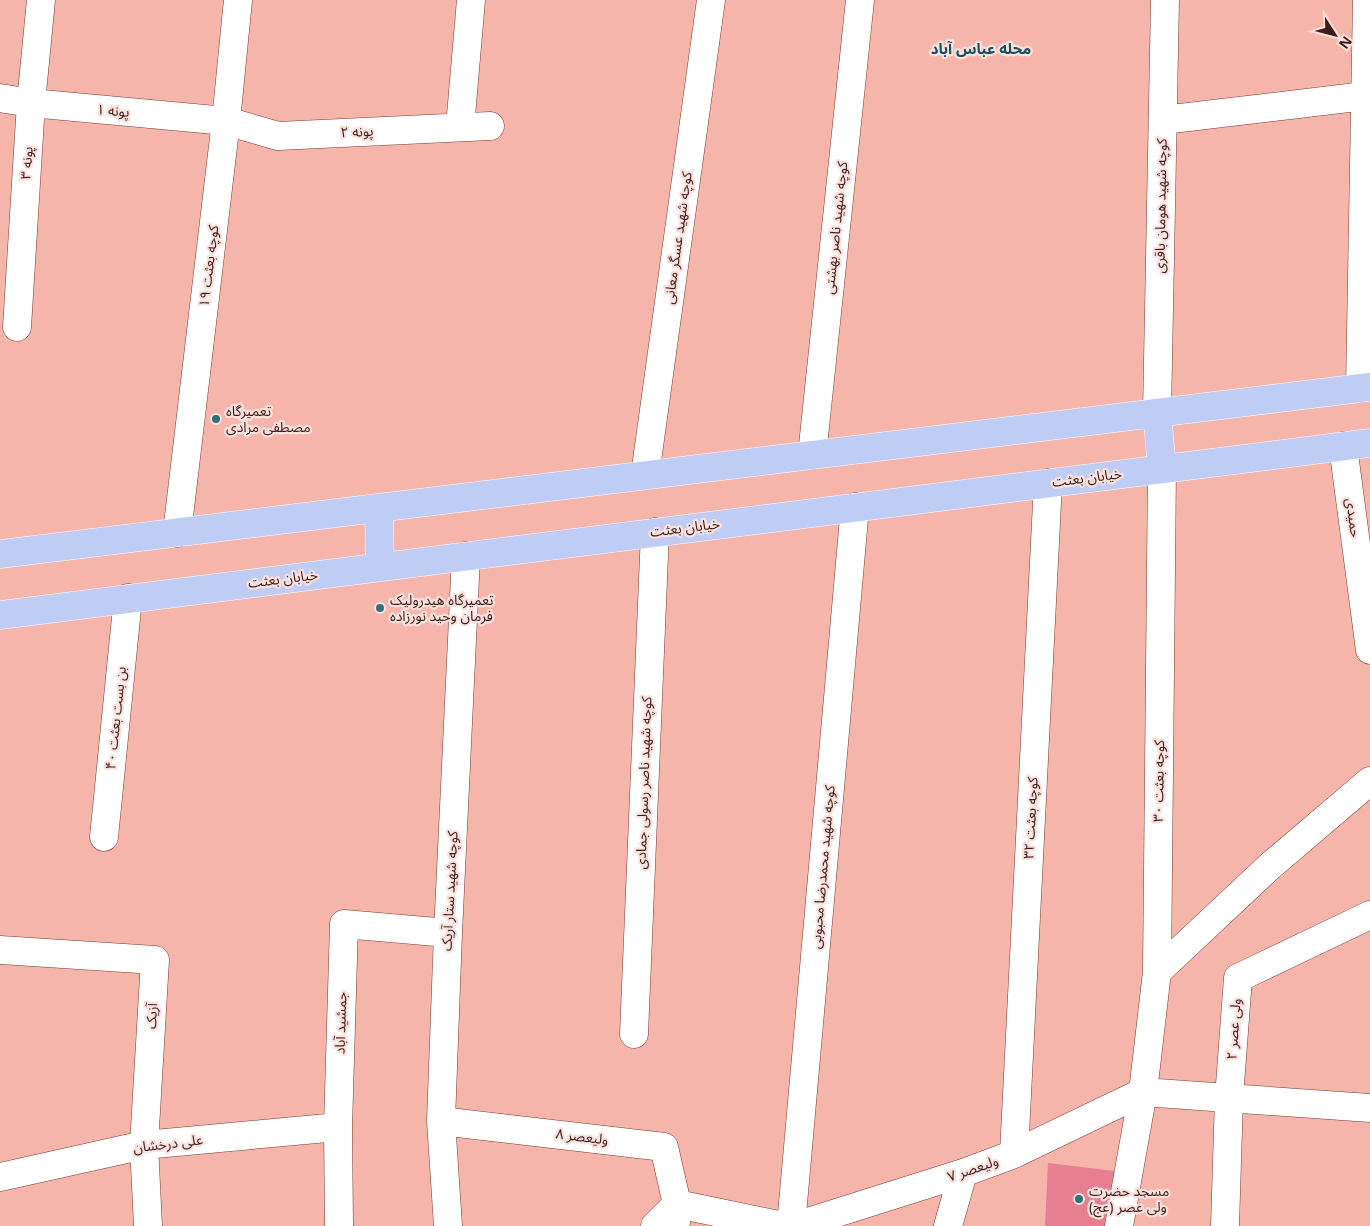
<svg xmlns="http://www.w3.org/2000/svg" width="1370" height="1226" viewBox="0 0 1370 1226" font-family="Georgia,'Noto Sans Arabic',serif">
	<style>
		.building { fill: #e87e92 }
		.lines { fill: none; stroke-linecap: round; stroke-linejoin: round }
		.minor-casing { stroke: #7c372e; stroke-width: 29 }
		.major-casing { stroke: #fff; stroke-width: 29 }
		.minor { stroke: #fff; stroke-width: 28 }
		.major { stroke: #bfcdf5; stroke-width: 28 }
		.poi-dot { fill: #2c737e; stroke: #fbe1dd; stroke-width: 2 }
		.labels { text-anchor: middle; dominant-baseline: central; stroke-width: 4.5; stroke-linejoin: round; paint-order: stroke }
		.street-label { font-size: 14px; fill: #3a1c18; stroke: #fbe1dd }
		.poi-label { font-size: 14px; fill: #3a1c18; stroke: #fbe1dd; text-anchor: start }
		.neighbourhood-label { font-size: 15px; font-weight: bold; fill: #17515a; stroke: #fbe1dd }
	</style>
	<rect width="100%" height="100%" fill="#f6b5aa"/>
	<path class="building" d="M1048,1163l67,8 -6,55h-64z"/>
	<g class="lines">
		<defs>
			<path id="minor" d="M0,98l31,5 195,18 52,15 212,-10
				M1163,120l202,-24
				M460,127l11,-127
				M17,327l14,-224 10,-103
				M1360,388l7,-388
				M1157,413l8,-413
				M1343,446l27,204
				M812,455l48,-455
				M645,475l66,-475
				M177,533l49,-412 12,-121
				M104,837l24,-239
				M0,950l155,10 -11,185 4,81
				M1157,972l113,-106 100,-85
				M634,1034l21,-502
				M441,1121l223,26 13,57 -22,22
				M1014,1154l34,-671
				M0,1177l144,-32 194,-18
				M676,1222l1,-18 106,22
				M339,1226l-1,-99 6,-203 104,9
				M448,1226l-7,-105 7,-188 18,-377
				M791,1226l64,-719
				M795,1226l168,-53 51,-19 129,-62 227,16
				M948,1226l15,-53
				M1119,1226l24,-134 14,-120 5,-504
				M1225,1226l4,-128 9,-120 132,-63"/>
			<path id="major" d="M1157,413l5,55
				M379,508l1,59
				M0,554l1370,-167
				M0,615l1370,-172"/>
		</defs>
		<use href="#minor" class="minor-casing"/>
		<use href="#major" class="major-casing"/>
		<use href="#minor" class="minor"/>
		<use href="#major" class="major"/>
	</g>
	<g class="poi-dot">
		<circle cx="216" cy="419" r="5"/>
		<circle cx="380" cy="608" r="5"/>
		<circle cx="1079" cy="1199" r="5"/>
	</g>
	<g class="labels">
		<g class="street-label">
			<text transform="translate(113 111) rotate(5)">پونه ۱</text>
			<text transform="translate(357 132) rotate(-3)">پونه ۲</text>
			<text transform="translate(27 163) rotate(-86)">پونه ۳</text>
			<text transform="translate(1161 206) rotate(-89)">کوچه شهید هومان باقری</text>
			<text transform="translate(836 228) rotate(-84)">کوچه شهید ناصر بهشتی</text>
			<text transform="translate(678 238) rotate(-82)">کوچه شهید عسگر معانی</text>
			<text transform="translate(209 266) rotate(-83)">کوچه بعثت ۱۹</text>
			<text transform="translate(1087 478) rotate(-7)">خیابان بعثت</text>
			<text transform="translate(1353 518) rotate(83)">حمیدی</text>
			<text transform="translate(685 528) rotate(-7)">خیابان بعثت</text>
			<text transform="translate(283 579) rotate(-7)">خیابان بعثت</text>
			<text transform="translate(116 718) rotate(-84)">بن بست بعثت ۴۰</text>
			<text transform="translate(1159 781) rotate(-89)">کوچه بعثت ۳۰</text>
			<text transform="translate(644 783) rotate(-88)">کوچه شهید ناصر رسولی جمادی</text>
			<text transform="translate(1031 818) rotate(-87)">کوچه بعثت ۳۲</text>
			<text transform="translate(823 867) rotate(-85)">کوچه شهید محمدرضا محبوبی</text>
			<text transform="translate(450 891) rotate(-87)">کوچه شهید ستار آریک</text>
			<text transform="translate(152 1016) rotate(-87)">آزیک</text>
			<text transform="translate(341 1023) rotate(-88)">جمشید آباد</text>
			<text transform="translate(1234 1029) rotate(-86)">ولی عصر ۲</text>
			<text transform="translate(582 1137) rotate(7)">ولیعصر ۸</text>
			<text transform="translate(168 1144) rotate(-7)">علی درخشان</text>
			<text transform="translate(973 1169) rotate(-19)">ولیعصر ۷</text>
		</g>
		<g class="poi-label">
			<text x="226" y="411">تعمیرگاه<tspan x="226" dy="16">مصطفی مرادی</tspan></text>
			<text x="390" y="600">تعمیرگاه هیدرولیک<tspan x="390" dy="16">فرمان وحید نورزاده</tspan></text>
			<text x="1089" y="1191">مسجد حضرت<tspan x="1089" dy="16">ولی عصر (عج)</tspan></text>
		</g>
		<g class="neighbourhood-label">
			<text x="981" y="49">محله عباس آباد</text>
		</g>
	</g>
	<g transform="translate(1335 35) rotate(126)" stroke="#fbe1dd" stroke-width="4" paint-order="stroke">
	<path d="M0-4L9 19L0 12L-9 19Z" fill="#3a1c18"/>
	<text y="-8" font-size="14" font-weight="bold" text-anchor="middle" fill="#3a1c18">N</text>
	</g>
</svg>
